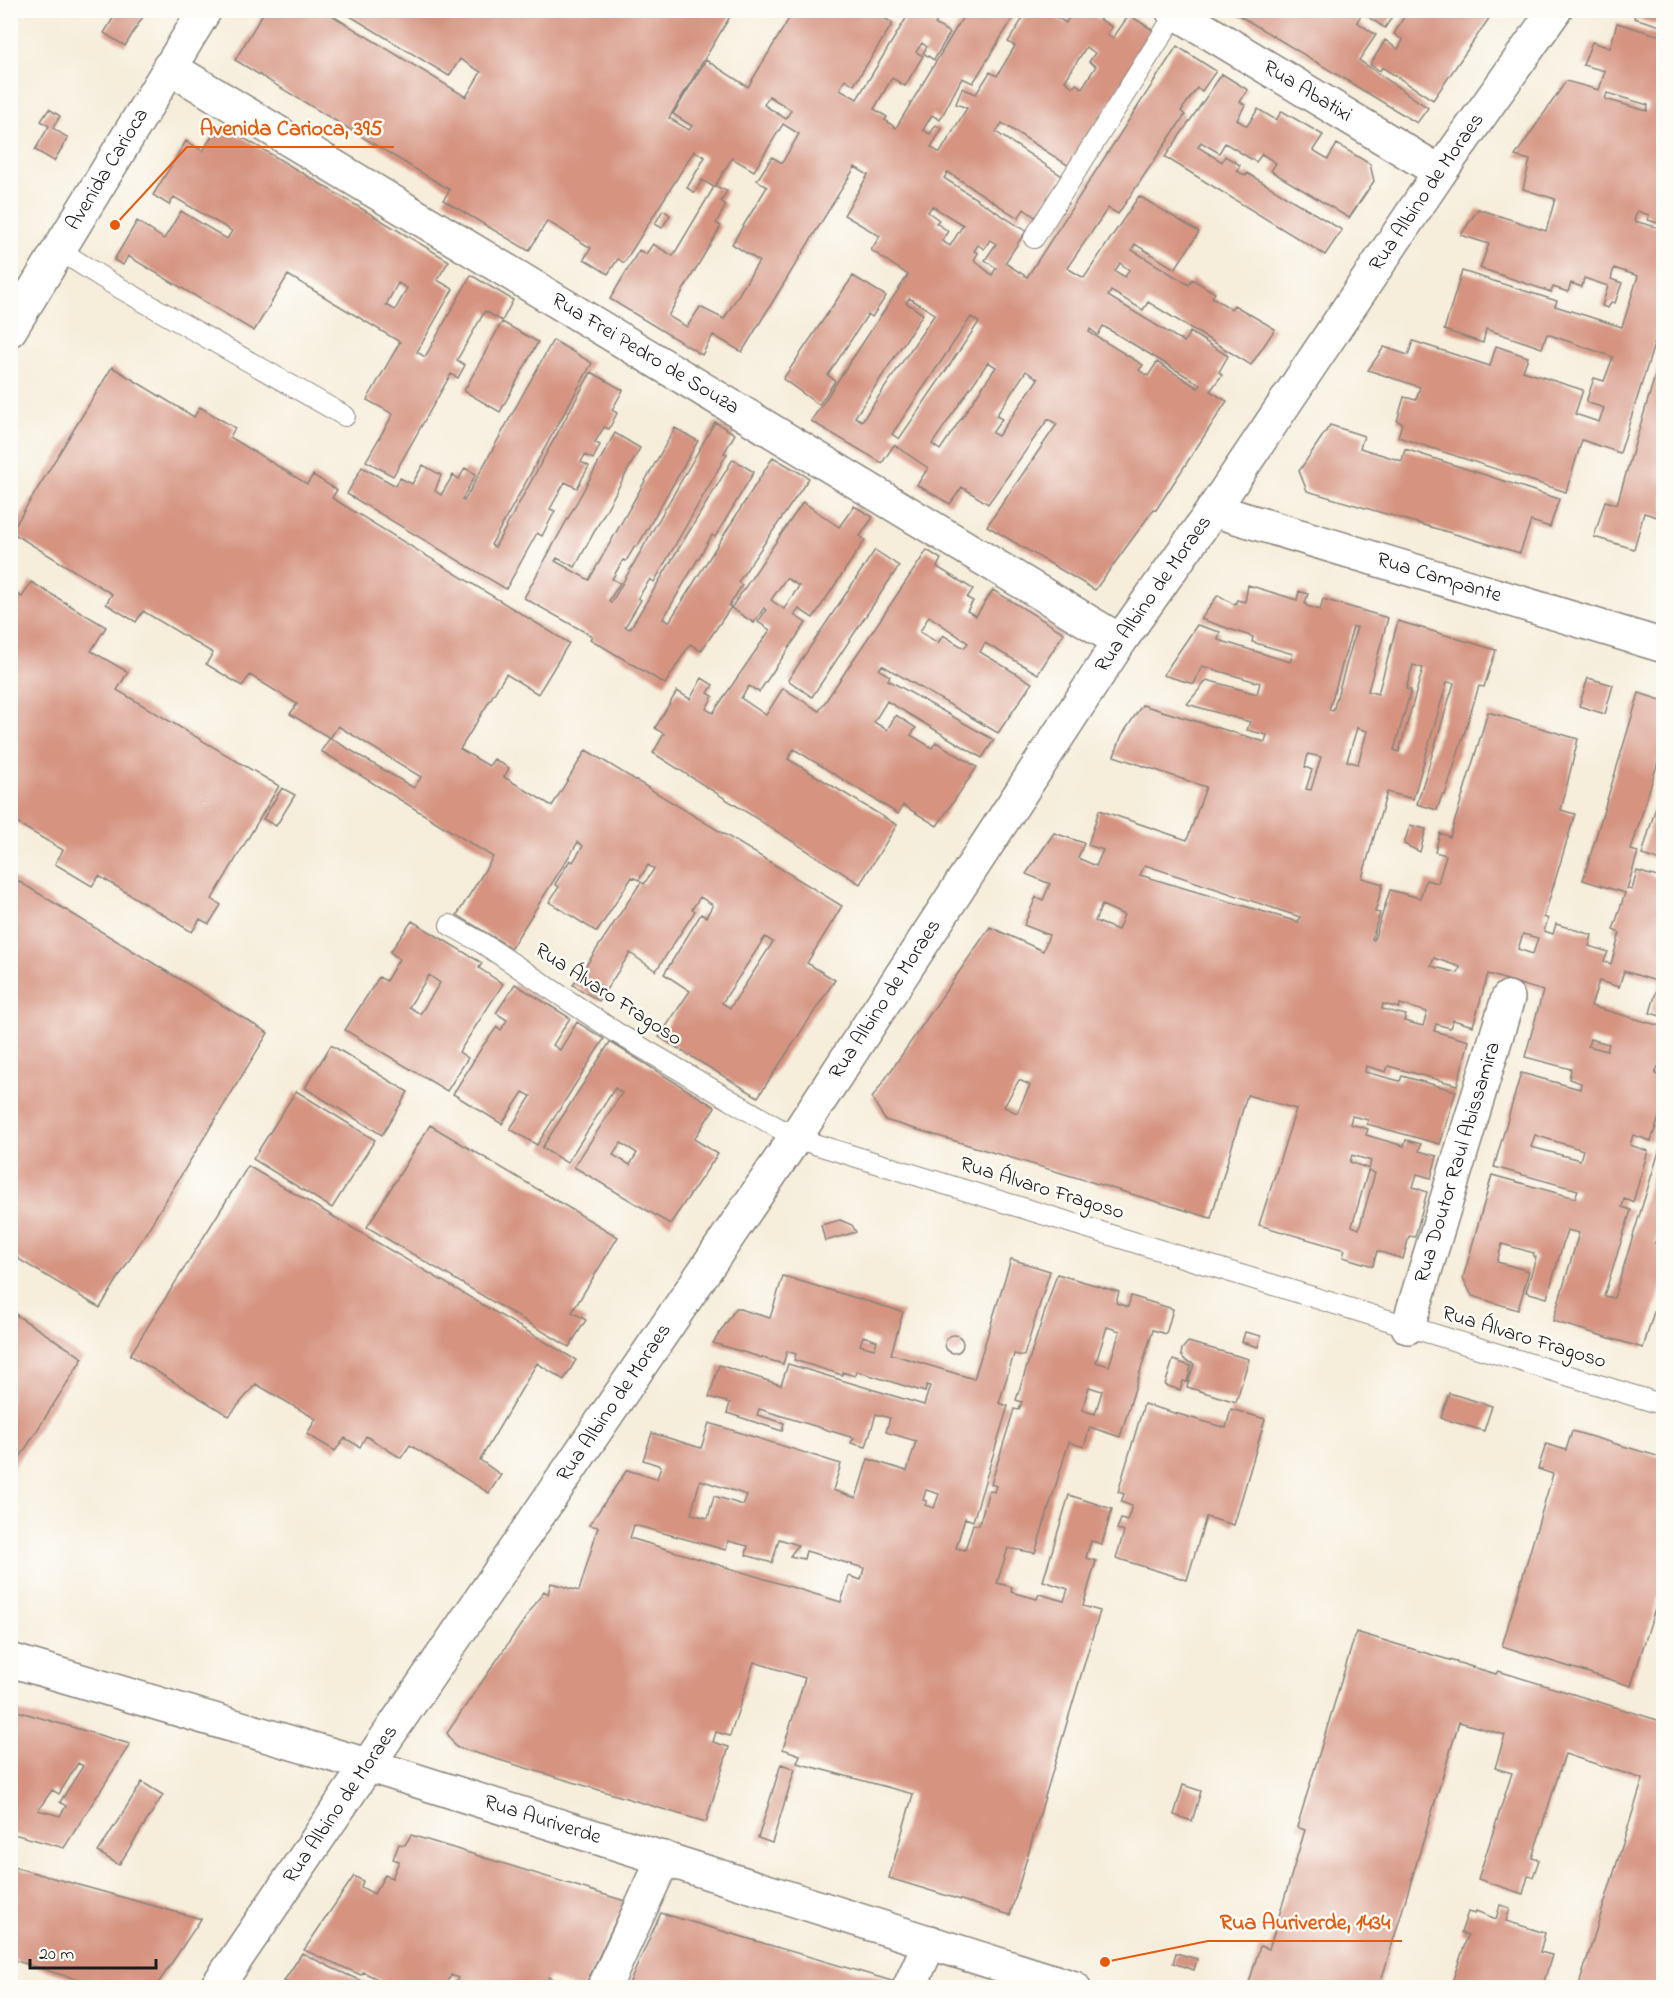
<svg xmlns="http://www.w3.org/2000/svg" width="1674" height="1998" viewBox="0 0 1674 1998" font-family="'Indie Flower',sans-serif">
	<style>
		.building { fill: #d59380; fill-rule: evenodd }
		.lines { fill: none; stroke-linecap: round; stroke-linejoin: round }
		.service-casing { stroke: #89847b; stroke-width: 22 }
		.minor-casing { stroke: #89847b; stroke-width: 36 }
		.tertiary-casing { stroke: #89847b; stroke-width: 36 }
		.service { stroke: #fff; stroke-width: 20 }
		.minor { stroke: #fff; stroke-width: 33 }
		.tertiary { stroke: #fff; stroke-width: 33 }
		.labels { text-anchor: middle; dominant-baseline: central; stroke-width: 5; stroke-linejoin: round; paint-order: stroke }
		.street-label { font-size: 21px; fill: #1c1c1c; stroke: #fdfcf7 }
		.leader { fill: none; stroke: #e8590c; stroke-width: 2 }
		.callout-dot { fill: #e8590c; stroke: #fdfcf7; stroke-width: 2 }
		.callout-label { font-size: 22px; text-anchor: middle; font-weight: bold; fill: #e8590c; stroke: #fdfcf7; stroke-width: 5; stroke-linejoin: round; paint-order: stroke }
	</style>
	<rect width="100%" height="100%" fill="#fdfcf7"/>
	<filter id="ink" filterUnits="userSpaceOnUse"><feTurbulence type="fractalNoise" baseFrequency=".0167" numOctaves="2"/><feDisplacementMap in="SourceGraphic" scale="12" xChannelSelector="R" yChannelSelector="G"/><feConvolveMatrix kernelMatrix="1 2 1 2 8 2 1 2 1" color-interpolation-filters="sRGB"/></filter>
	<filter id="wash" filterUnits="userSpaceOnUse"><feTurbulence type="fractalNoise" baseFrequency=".008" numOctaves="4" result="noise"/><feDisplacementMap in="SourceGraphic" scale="24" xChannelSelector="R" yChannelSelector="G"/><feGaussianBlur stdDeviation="1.35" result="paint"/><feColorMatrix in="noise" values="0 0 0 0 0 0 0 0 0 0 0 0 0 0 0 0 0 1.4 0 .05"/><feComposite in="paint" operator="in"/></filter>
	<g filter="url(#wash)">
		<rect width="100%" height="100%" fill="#f6edda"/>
		<g id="blocks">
			<path class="building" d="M118,10h29l-22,36 -21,-13z
				M265,10h58l143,87 15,-25 -21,-13 -11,17 -109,-66h394l-65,108 20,12 3,-4 -19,-12 33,-54 42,27 42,-70 -10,-7h103l-3,6 13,7 -39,62 -9,-6 -5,10 17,10 54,-89h33l-9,14 15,9 -16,27 -11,-7 4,-6 -5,-4 -6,9 7,4 -18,30 -13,-8 -18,31 13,8 -2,3 11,8 71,-118h51l-45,73 -11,-5 -22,42 -8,-5 -9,15 7,4 6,-9 6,4 -11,18 9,6 27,-45 -11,-4 6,-16 14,6 14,-22 7,4 18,-30 -7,-4 20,-32h17l21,13 7,-13h13l26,17 -5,8 6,3 16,-23 27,17 -87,134 -67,-43 -6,9 66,44 -27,41 -11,-8 -6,9 -70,-46 -4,6 82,53 -21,32 22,14 150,-231 39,25 -14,20 -5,-3 -16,23 4,4 -67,99 -10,-6 -41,60 17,10 55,-82 60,36 -24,37 -40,-25 -3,6 57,35 3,-6 23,14 -3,4 19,12 3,-4 41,24 -24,36 -103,-63 -5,8 -32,-19 -3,5 76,46 6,-10 38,24 -9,16 3,3 -12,16 17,10 -71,109 -2,-1 -59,81 -108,-64 70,-102 -9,-5 -60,85 -26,-17 -12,17 -33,-19 11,-17 -34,-23 -12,18 -71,-42 97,-146 -37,-25 9,-14 -36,-21 24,-40 -13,-8 -113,185 -29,-17 -11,20 -92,-56 29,-49 7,4 7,-10 20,12 41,-69 -12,-7 -7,13 -8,-5 18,-31 -11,-6 -70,112 -6,-4 -10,15 -24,-15 7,-11 -44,-27 -18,30 -86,-51 7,-10 -215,-130zM1086,47l9,6 -6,9 7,4 -14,22 -6,-4 -3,3 -8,-6zM769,96l22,14 -5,9 -22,-14zM783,124l16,10 -17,29 -10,-6 -15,23 10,7 -35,57 27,17 -35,58 -24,-12 -13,20 -19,-11 53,-90 -5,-3 10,-18 -5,-4 6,-10 -12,-5 17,-28 22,13zM932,206l31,19 -13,21 -8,-5 6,-10 -12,-8 3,-3 -11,-8zM990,240l6,4 -11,16 11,8 -4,7 -18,-15 4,-7 -4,-2 4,-6 6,4zM1120,263l9,7 -4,7 -10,-6zM909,298l26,16 -73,107 -7,-4 68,-103 -17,-11zM971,317l8,5 -80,117 -7,-5zM1103,326l98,59 -3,3 -41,-26 -9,14 -9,-6 4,-5 -54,-33 1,-3 8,6zM988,362l8,5 -56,83 -8,-6zM1026,371l12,8 -40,57 -6,-3 10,-14 -6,-3z
				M1230,10h166l-11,18 -23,-15 -5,9 19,13 -17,25 69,48 -11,15z
				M1398,10h82l10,7 -57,83 -51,-33 -2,4 -10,-6 15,-25 13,9 5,-9 -9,-6 11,-19z
				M1637,10h27v17l-30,-9z
				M1617,23l47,14v135l-3,9 3,1v43l-16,-5 1,-5 -12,-4 -3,10 30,8v105l-6,-2 -38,121 -38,-13 -16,52 -168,-55 4,-14 -5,-2 7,-24 12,3 4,-13 -52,-17 16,-23 24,8 5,-14 77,25 6,-20 32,11 -5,14 60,19 -8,24 24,8 5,-14 -18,-6 8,-24 10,3 9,-24 -66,-23 -5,14 -56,-19 -3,14 -39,-13 18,-59 95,30 -2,5 67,21 16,-51 -24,-8 -3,11 11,4 -7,20 -4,-1 -3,6 -6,-2 6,-20 -24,-8 -2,9 -11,-4 -3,9 -15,-5 -2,5 -71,-24 9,-24 -28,-9 17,-26 68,22 9,-32 -32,-10 7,-29 -15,-4 51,-75 33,9 6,-19 -22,-6 9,-23 18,6zM1607,93l41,12 -1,6 -42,-12z
				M1222,74l26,16 -8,12 5,3 -8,15 10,6 11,-17 18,11 6,-9 41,24 -10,15 15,9 9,-15 33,20 4,17 -25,37 -78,-47 5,-8 -14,-9 -6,8 -31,-19 -6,10 -18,-11 -3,5 24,15 3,-6 15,9 -3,6 9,5 1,-3 95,57 -17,25 -160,-98z
				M49,109l11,7 -7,12 15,10 -14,23 -19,-11 14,-24 -8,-5z
				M222,125l227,136 -12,19 16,9 -36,63 8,5 46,-82 42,25 -11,21 -17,-10 -28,49 8,5 -7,13 -7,-4 -58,102 -27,-15 27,-47 -26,-14 33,-58 -112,-67 -34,56 -126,-75 -5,9 -9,-5 23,-39 27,18 17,-28 46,28 5,-8 -58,-34 -5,8 -16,-10 33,-54 17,10 11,-18 3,1zM398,283l9,5 -12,22 -9,-5z
				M663,210l7,5 -8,13 -7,-4z
				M853,276l33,20 -14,21 -4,-3 -40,61 7,6 -16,24 -36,-26z
				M502,322l36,20 -38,70 -36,-21z
				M553,340l39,23 -101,182 4,2 96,-175 32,18 -11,20 5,3 -8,16 -5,-2 -9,15 5,3 -7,14 -8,-4 -4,7 8,4 -12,22 -12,-6 -15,27 5,2 -13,25 -5,-3 -31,56 -159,-95 15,-27 34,19 4,-8 12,6 11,-19 18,10 -6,16 6,4 12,-20 6,4 6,-11 11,6 -14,25 2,2z
				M1663,349l1,170 -20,-6 -10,36 -40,-12 11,-36 12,3z
				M112,367l82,50 6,-10 35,21 -5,9 77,47 6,-9 24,15 -5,8 237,145 -31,51 -32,-20 -46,75 29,17 5,-7 15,9 -5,9 48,29 34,-56 256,156 -35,57 28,17 -77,117 -99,-60 31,-46 -26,-17 37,-60 5,3 7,-12 -13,-8 -8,12 3,2 -39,60 -26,-18 -31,48 -26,-16 68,-103 3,2 10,-15 -6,-4 -9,15 -7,-3 -35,55 -48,-30 10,-15 -4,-3 15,-24 3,2 10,-16 -5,-4 -67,106 -54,-33 36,-58 -172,-106 9,-13 -40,-24 7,-10 -47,-29 -8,11 -36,-22 7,-11 -70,-42 -7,11 -30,-18 6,-10 -101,-62zM338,726l83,51 -7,11 -84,-50zM765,937l8,5 -43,66 -8,-5z
				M715,422l20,12 -11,19 3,1 -73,128 -4,-3 -12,19 3,2 -16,27 5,2 103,-170 21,13 -39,65 -3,-2 -49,84 6,3 104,-165 36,21 -71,104 4,3 -13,21 2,1 -30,44 -11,-7 -25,40 -75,-45 2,-3 -68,-38 91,-165 25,15 -65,119 -18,-9 -2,3 34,19 86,-152 23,13 -61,106 -2,-1 -9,15 -3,-1 -11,19 8,4 -11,18 2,2z
				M1330,425l34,11 -4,12 42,13 3,-12 154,50 -9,28 -19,-6 -11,32 -213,-62 -8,-20z
				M803,502l36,25 15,-21 19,11 -13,19 5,4 -52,78 -14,-9 -5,6 12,8 -47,69 -10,-6 -8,12 25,17 17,-27 36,23 108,-161 14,9 -4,8 36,22 -6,9 6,3 -6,10 9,5 17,-26 71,43 -26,41 -53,-31 -5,9 52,31 -34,50 -116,-68 -3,5 11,6 -2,4 106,60 -12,18 -95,-57 -13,21 13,8 9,-15 20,13 -5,7 21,13 4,-6 41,25 -40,59 -34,-21 -5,9 -104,-65 -6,10 109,66 -37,59 -207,-131 11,-19 -9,-6 22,-37 13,8 12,-21 11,7 -5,8 5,3 -7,13 7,4 57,-83 -12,-8 8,-12 -2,-2 -10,15 -23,-15zM786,578l13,8 -15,23 -13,-9zM929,616l39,27 -4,5 -21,-13 -5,8 -18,-11z
				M875,550l24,16 -87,131 -24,-17z
				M31,582l75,45 -15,24 37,21 -11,18 162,96 -67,113 9,6 -12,19 -9,-5 -8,13 -93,-56 -7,10 -37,-22 8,-14 -53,-31v-228l12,6z
				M1248,585l49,15 2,-9 9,3 -3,9 2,3 13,4 3,-11 65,19 -20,73 10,3 20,-73 98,29 -12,37 -5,-1 -34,109h-3l-5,15 -20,-6 37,-121 -7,-1 -34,117 -26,-7 -25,86 21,6 -8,28 5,1 -8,26 2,1 16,-50 30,8 6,-18 12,3 8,-28 -11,-3 5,-19 10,4 38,-125 90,27 -17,71 14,4 -31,103 4,2 -4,12 9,3 3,-10 36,11 -3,11 19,6 -4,9 7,3 9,-31 -7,-3 12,-37 -42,-13 56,-187 25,8v41l-33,108 7,2 -11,37 5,1 5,-19 27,8v138l-14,-4 9,-31 -35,-11 -5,16 -20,-6 -8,25 73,21v42l-6,-2 -3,7 9,3v26l-13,38 -18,-6 -3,10 18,6 -15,51 -9,-3 -2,8 9,3 -27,86 10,2 50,-163v104l-7,-2 -2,6 9,3v33l-21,69 -90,-27 26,-88 -12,-3 -20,68 -21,-6 10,-35 -3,-1 1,-3 -32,-9 -5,18 32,9 -11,39 -46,-14 -9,-18 29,-103 83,23 3,-8 -84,-23 27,-94 59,16 1,-6 -12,-4 2,-10 -46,-12 18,-66 -55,-17 -15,52 -20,-6 -3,8 -14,-4 -2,7 35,10 -12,44 -69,-19 -2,6 -20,-6 -1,6 35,9 2,-5 54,15 -16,53 -73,-20 1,-4 -16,-4 -2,8 18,5 -2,6 38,11 2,-6 15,4 -2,7 18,5 -6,22 -14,-4 -4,13 14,5 -12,45 -6,-1 -6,23 -26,-8 -4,15 -30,-9 2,-7 -86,-25 37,-116 -49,-14 -36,123 -326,-98 -13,-22 118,-171 53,24 6,-16 -25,-10 12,-28 7,3 7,-16 -24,-10 28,-41 30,10 -6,15 18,8 7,-16 -15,-5 11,-35 88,30 19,-53 -92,-31 8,-21 20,-30 123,37 2,-7 -20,-5 3,-8 -63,-18 20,-24 50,14 3,-11 -58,-17 -8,18 -31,-9 34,-50 23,7 -2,8 72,22 3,-8 -41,-12 1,-5 -52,-18 17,-24 17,10 2,-5 8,2zM1353,627h4l-24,84 -4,-1zM1413,665l10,3 -24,84 -5,-2 17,-60 -5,-1zM1357,728l10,3 -9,33 -11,-3zM1308,754l13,3 -10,33 -5,-1 6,-19 -7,-3zM1145,865l155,52 -2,5 -158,-47zM1102,905l22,10 -6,15 -23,-9zM1523,934l15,4 -5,16 -15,-5zM1434,958l26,9 -2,6 -27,-7zM1383,1004l16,4 1,-4 27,8 -4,14 -19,-5 2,-6 -24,-6zM1590,1039l19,5 -2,7 -19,-5zM1019,1080l11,5 -13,28 -13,-6zM1535,1135l48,15 -3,10 -49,-13zM1352,1155l19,6 -2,8 -19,-7zM1368,1171l7,2 -16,56 -7,-3z
				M1588,678l25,7 -8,29 -26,-8z
				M1663,782l1,1v79l-22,-7z
				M282,788l13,7 -19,31 -13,-7z
				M1410,825l16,4 -6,23 -16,-8z
				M10,876l258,157 -168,275 -90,-54z
				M412,921l70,42 -3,5 24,16 -44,68 9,6 -21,33 -102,-61 34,-53 7,4 13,-22 -9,-7zM429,975l11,8 -20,31 -11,-7z
				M515,984l55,34 -17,27 7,5 17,-28 27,17 -67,106 -27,-16 21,-33 -8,-4 -21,32 -49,-30 29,-47 15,-20 4,3 6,-10 -11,-7z
				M610,1042l105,65 -21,32 24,15 -48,70 -96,-57 48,-74 -7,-5 -48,75 -25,-15zM621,1143l16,10 -7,12 -17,-10z
				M331,1045l77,47 -26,43 -77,-47z
				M296,1091l79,49 -43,68 -79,-49z
				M430,1125l188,112 -46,75 14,8 -17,27 -202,-120z
				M248,1166l328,194 -12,20 -27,-17 -57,97 21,15 -12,18 -79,-48 -9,13 -35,-22 -6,11 -15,-9 -10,13 -28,-17 9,-15 -60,-35 -27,32 -99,-61z
				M840,1220l12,5 4,7 -31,9 -4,-16z
				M1011,1259l39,12 -26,85 -10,-2 -15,49 9,3 -35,115 -8,-3 -9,30 9,2 8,-26 6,1 10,-35 5,2 2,-6 -5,-2 23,-75 5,1 3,-8 -6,-2 41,-126 62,18 -3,11 12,4 3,-11 42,13 -7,25 -13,-4 -33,107 -30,-10 -6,20 -15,-5 -34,111 -27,-5 -11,35 15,4 -1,5 26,7 2,-5 25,7 4,-12 -25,-8 26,-86 43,14 -10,35 -11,-3 -5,17 10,3 -13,45 17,5 -90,304 -121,-37 24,-84 -116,-31 3,-8 -17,-6 22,-71 -51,-16 -24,74 -14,-4 -3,10 16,5 -23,75 -250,-75 -9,-14 97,-142 4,3 3,-11 28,8 19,-64 -9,-2 38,-55 30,9 4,-13 -18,-6 9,-27 49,15 8,-25 132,41 -8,26 23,8 12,-39 39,12 9,-30 -30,-9 4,-14 -14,-4 -10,33 -15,-4 3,-5 -95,-29 -2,6 27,8 -2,8 -55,-18 3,-10 -21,-6 10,-32 62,20 7,-21 136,41 6,-19 -3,-1 -2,7 -69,-21 -1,5 -13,-4v3l-48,-15 2,-6 -9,-3 -4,13 -70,-21 23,-35 34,10 13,-42 120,36 -12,42 83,25zM1107,1327l13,4 -11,35 -13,-4zM863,1336l14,5 -3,8 -14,-4zM1089,1387l13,4 -7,23 -13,-4zM700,1480l47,15 -4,10 -29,-9 -6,22 -17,-4zM926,1490l13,4 -5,14 -9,-3 2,-4 -4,-1zM634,1525l92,25 2,-9 20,5 -2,9 26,8 7,-24 19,6 -8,11 14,3 2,-8 58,17 -3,12 -12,-4 -8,26 -211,-64z
				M10,1311l73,47 -73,115z
				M1245,1332l16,4 -3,11 -16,-5z
				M945 1344a9 9 0 1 1 18 0a9 9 0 1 1-18 0Z
				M1188,1342l61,17 -13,43 -49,-15 7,-23 -8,-3 -5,-6 1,-6z
				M1173,1360l18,6 -4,16 -4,-1 -3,9 -15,-5z
				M1449,1393l43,13 -8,25 -43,-13z
				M1144,1404l82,24 5,-19 34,10 -31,106 -28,-8 -19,63 -71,-22 8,-26 -7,-3 4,-10 6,2 5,-15 -11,-4 3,-8 -6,-2z
				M1572,1431l92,27v122l-33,106 -129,-40 51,-172 -15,-5 8,-25 20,6z
				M1356,1632l140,42 2,-3 166,51v266h-86l65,-209 -78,-25 -33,104 7,2 -6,17 -5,-1 -5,18 -45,-15 34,-106 -17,-5 10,-33 -46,-13 -80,266 -131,-2 12,-40 9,3 36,-119 -8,-3z
				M10,1709l120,35 -66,104 -54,-15 3,-75zM78,1763l5,3 -23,36 6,4 -6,10 -22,-6 14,-20 7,4z
				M781,1764l14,5 -23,74 -14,-5z
				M142,1782l21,13 -44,70 -21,-13z
				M1183,1785l18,6 -9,30 -18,-6z
				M411,1835l214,66 -41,87h-10l-25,-11 -6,11h-89l4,-10 -7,-3 -6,13h-49l-33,-16 -2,3 -57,-25 50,-74 9,5 -2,6 13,7 11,-19 7,3 7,-17 -6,-2 6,-15 6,1z
				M10,1866l191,53 -46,69h-50l-95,-29z
				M1500,1905l10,3 -4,13 39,12 -5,19 12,3 -10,33h-92l18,-53 -7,-2 7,-21 7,2 1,-3 20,8z
				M661,1913l231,68 -3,7h-262z
				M302,1953l30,15 45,20h-80l-13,-7z
				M1176,1953l21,6 -3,11 -21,-7z"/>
		</g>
	</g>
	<g filter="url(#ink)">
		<use href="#blocks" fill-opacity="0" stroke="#89847b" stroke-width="1.5"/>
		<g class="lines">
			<defs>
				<path id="service" d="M1034,238l142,-225
					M59,250l52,33 234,133
					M450,925l32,18 135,90 178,105 869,267"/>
				<g id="minor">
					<path id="s1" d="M1172,10l268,162"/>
					<path id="s2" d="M169,67l951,574"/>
					<path id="s3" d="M1213,510l451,136"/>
					<path id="s4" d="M1408,1327l100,-329"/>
					<path id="s5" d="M10,1660l357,105 707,223"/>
					<path id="s6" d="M216,1988l579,-850 325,-497 93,-131 227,-338 115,-162"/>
					<path d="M604,1988l60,-130"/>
					<path d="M909,1988l21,-46"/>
				</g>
				<g id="tertiary">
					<path id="s7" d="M10,330l195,-320"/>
				</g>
			</defs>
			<use href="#service" class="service-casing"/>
			<use href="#minor" class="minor-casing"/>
			<use href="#tertiary" class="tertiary-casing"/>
			<use href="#service" class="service"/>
			<use href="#minor" class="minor"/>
			<use href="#tertiary" class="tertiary"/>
		</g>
	</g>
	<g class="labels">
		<g class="street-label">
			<text stroke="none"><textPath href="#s1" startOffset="158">Rua Abatixi</textPath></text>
			<text stroke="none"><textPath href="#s7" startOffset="188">Avenida Carioca</textPath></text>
			<text stroke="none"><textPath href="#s6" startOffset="2166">Rua Albino de Moraes</textPath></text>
			<text stroke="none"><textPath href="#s2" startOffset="556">Rua Frei Pedro de Souza</textPath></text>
			<text stroke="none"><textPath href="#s3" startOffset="236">Rua Campante</textPath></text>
			<text stroke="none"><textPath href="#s6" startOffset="1680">Rua Albino de Moraes</textPath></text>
			<text transform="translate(608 995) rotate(33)">Rua Álvaro Fragoso</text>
			<text stroke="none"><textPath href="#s6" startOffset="1194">Rua Albino de Moraes</textPath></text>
			<text stroke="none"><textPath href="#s4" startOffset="172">Rua Doutor Raul Abissamira</textPath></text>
			<text transform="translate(1042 1189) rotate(17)">Rua Álvaro Fragoso</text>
			<text transform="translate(1524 1338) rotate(17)">Rua Álvaro Fragoso</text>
			<text stroke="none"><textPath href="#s6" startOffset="708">Rua Albino de Moraes</textPath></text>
			<text stroke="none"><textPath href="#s6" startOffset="222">Rua Albino de Moraes</textPath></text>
			<text stroke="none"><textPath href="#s5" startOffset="556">Rua Auriverde</textPath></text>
		</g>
	</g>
	<path class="leader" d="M115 225L187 147H394M1105 1962L1208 1941H1402"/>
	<g class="callout-dot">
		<circle cx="115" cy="225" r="6"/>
		<circle cx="1105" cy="1962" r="6"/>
	</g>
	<g class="callout-label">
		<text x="291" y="135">Avenida Carioca, 395</text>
		<text x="1305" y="1929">Rua Auriverde, 1434</text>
	</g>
	<rect width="1674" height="1998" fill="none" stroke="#fdfcf7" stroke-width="36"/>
	<path d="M30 1959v9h126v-9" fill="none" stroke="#1c1c1c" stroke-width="3"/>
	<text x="39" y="1959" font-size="18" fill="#1c1c1c" stroke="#fdfcf7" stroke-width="4.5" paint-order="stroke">20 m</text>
</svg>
